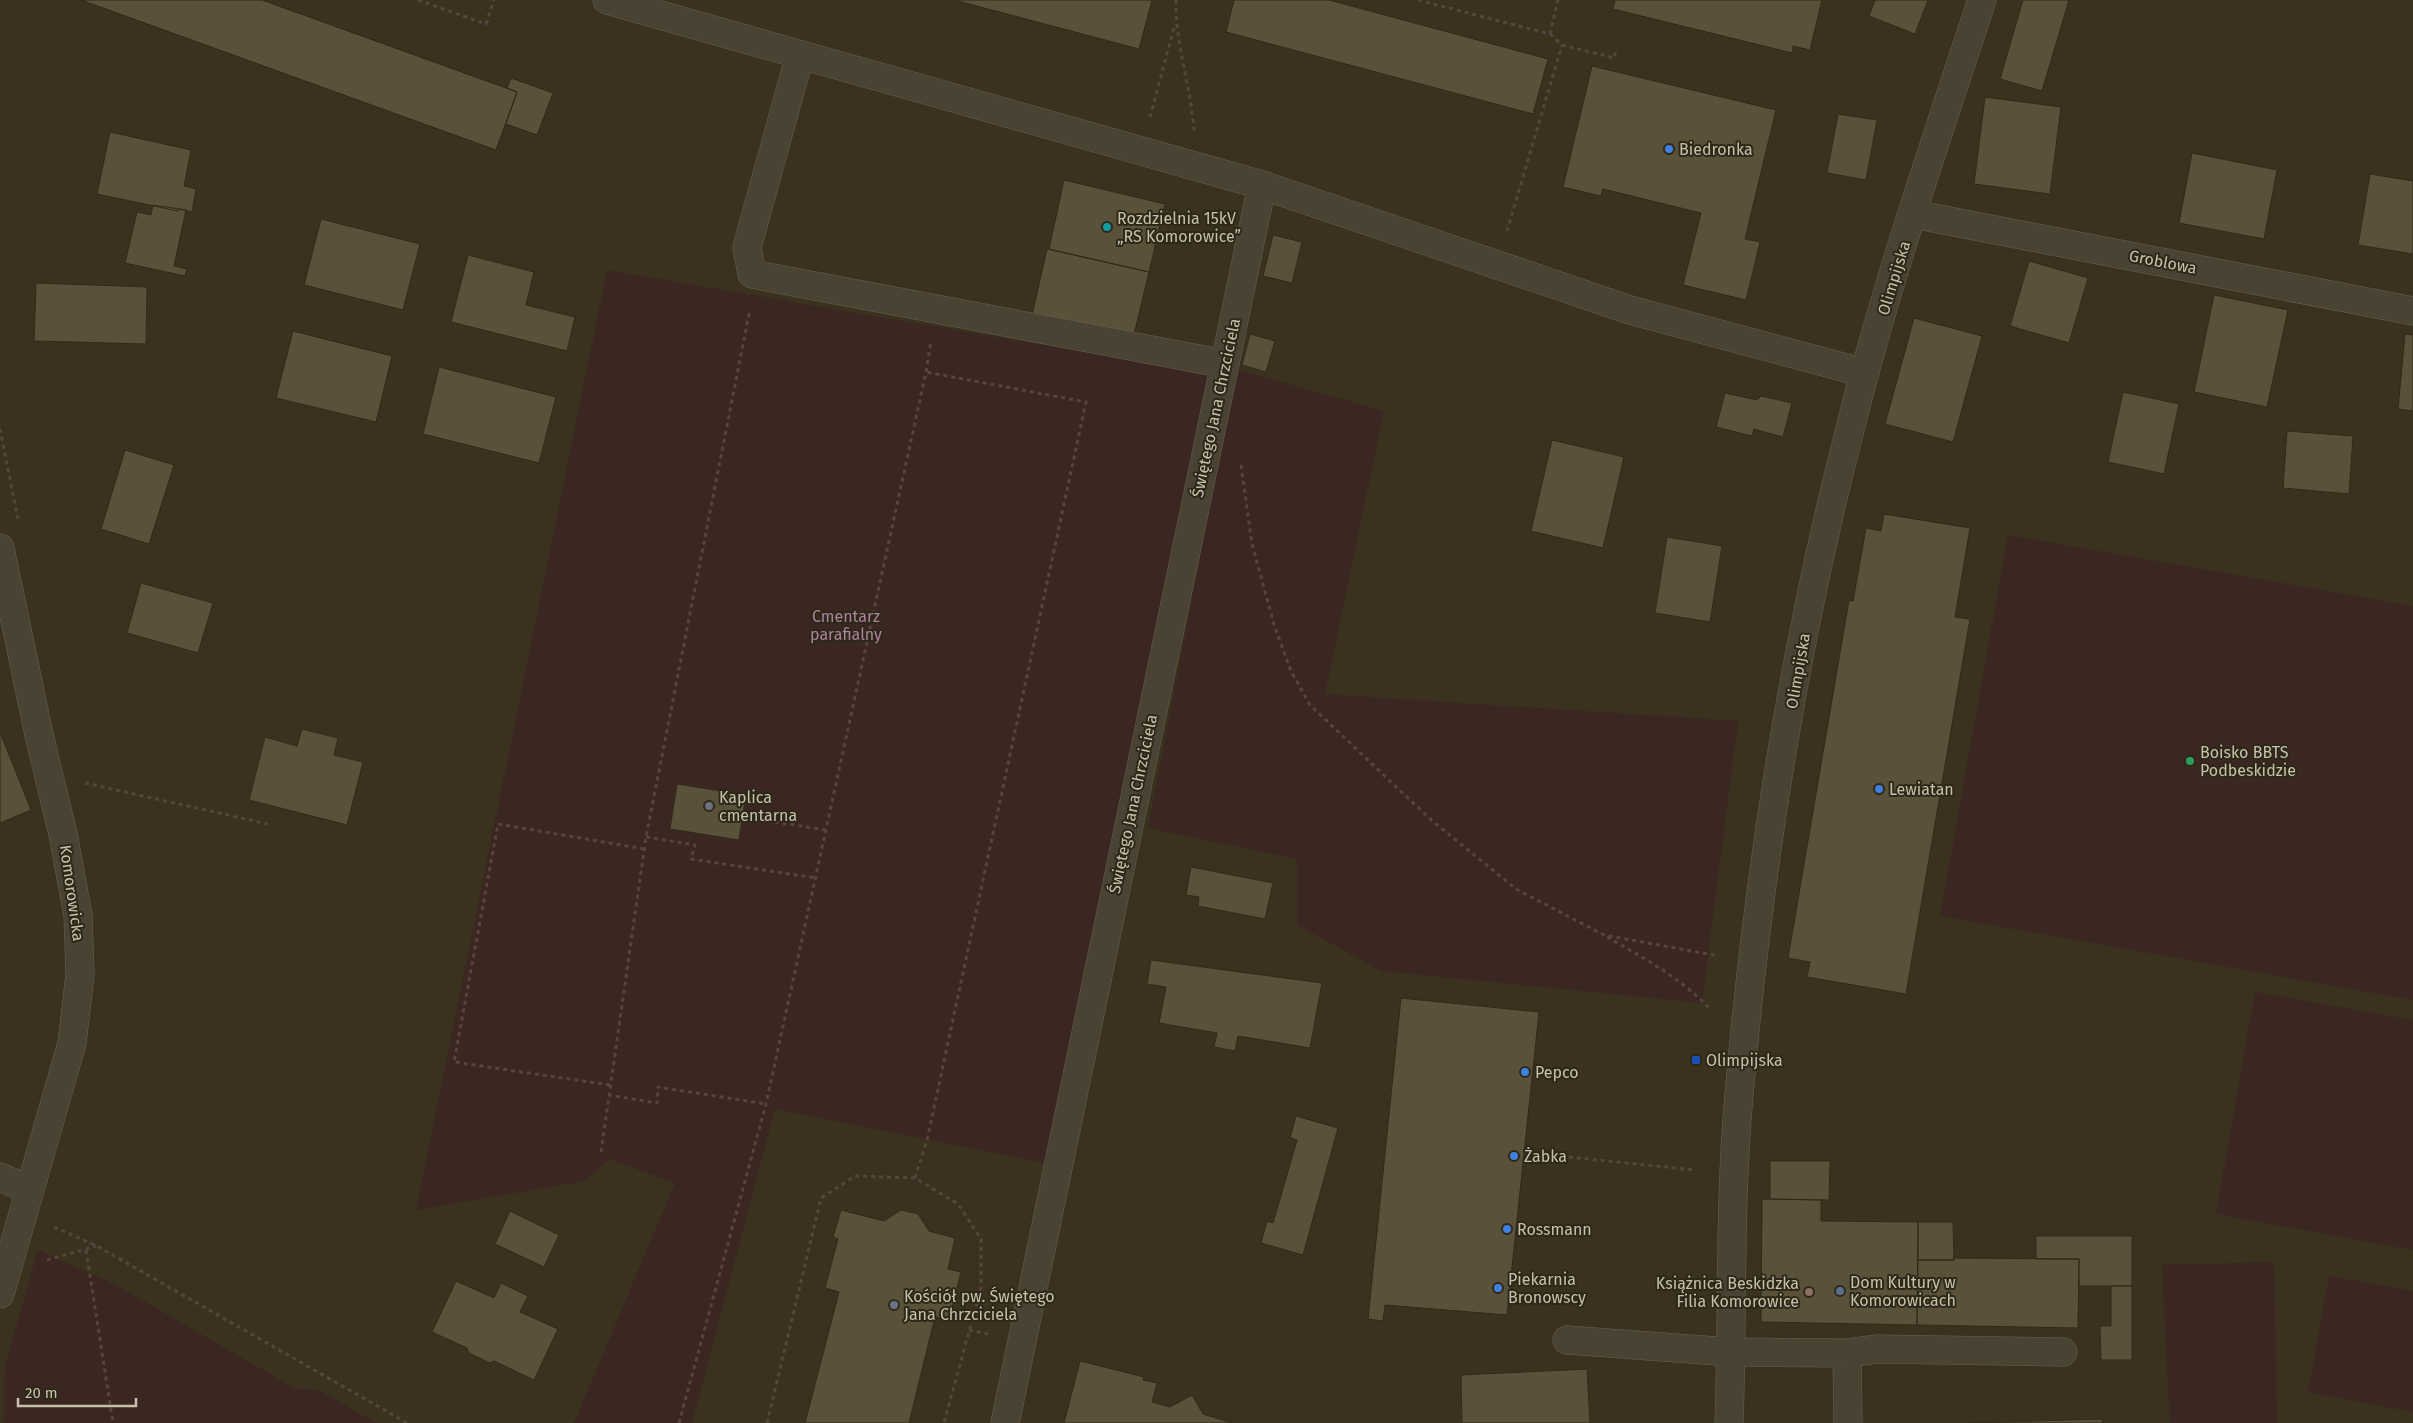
<svg xmlns="http://www.w3.org/2000/svg" width="2413" height="1423" viewBox="0 0 2413 1423" font-family="'Fira Sans',sans-serif">
	<style>
		.green { fill: #3b2721 }
		.building { fill: #5a513a; stroke: #302a1a }
		.lines { fill: none; stroke-linecap: round; stroke-linejoin: round }
		.minor-casing { stroke: #686150; stroke-width: 29 }
		.path { stroke: #58443e; stroke-width: 3; stroke-dasharray: 4 4; stroke-linecap: butt }
		.minor { stroke: #4a4333; stroke-width: 28 }
		.shop-dot { fill: #3f7fe0; stroke: #2e2818; stroke-width: 2 }
		.culture-dot { fill: #0f9aa8; stroke: #2e2818; stroke-width: 2 }
		.leisure-dot { fill: #2e9e5b; stroke: #2e2818; stroke-width: 2 }
		.worship-dot { fill: #6b7280; stroke: #2e2818; stroke-width: 2 }
		.transit-dot { fill: #1a4fb4; stroke: #2e2818; stroke-width: 2 }
		.service-dot { fill: #5c6f8a; stroke: #2e2818; stroke-width: 2 }
		.education-dot { fill: #8d6e63; stroke: #2e2818; stroke-width: 2 }
		.labels { text-anchor: middle; dominant-baseline: central; stroke-width: 4; stroke-linejoin: round; paint-order: stroke }
		.poi-label { font-size: 16px; fill: #c7c0ad; stroke: #2e2818; text-anchor: start }
		.street-label { font-size: 16px; fill: #c7c0ad; stroke: #2e2818 }
		.park-label { font-size: 16px; fill: #ad829d; stroke: #2e2818 }
	</style>
	<rect width="100%" height="100%" fill="#3a321f"/>
	<path class="green" d="M607,270l605,104 -167,789 -270,-54 -83,314h-118l101,-240 -66,-24 -24,22 -169,29z
		M1236,369l148,42 -59,283 413,27 -36,282 -321,-32 -84,-46v-66l-149,-31z
		M2008,535l405,71v394l-473,-84z
		M2255,992l158,28v230l-197,-36z
		M38,1250l78,35 180,104 23,1 57,33h-372l1,-58z
		M2274,1262l3,161h-107l-8,-158z
		M2329,1276l84,15v121l-105,-20z"/>
	<path class="building" d="M81,0h181l255,92 -21,58z
		M954,0h198l-13,49z
		M1234,0h95l219,59 -15,55 -307,-82z
		M1610,0h212l-12,50 -17,-4 -1,7 -179,-44 2,-8z
		M1875,0h53l-13,34 -46,-18z
		M2023,0h46l-27,91 -42,-12z
		M1592,66l184,44 -31,129 15,3 -14,58 -63,-15 18,-72 -98,-24 -2,7 -38,-9z
		M511,78l42,15 -16,42 -31,-11 11,-32 -10,-4z
		M1985,97l76,10 -11,87 -76,-10z
		M1838,114l39,6 -11,60 -39,-7z
		M110,132l81,18 -7,36 12,3 -4,23 -13,-3 -1,2 -81,-17z
		M2192,153l85,17 -13,69 -85,-16z
		M2370,174l43,7v73l-55,-9z
		M1064,180l101,24 -16,68 -100,-23z
		M153,205l33,5 -12,56 13,3 -2,7 -60,-13 12,-51 14,3z
		M321,219l99,25 -17,66 -99,-25z
		M1273,235l29,7 -10,41 -29,-7z
		M1047,249l102,23 -17,71 -101,-23z
		M468,255l66,17 -8,33 49,12 -8,34 -116,-29z
		M2029,261l59,17 -19,65 -59,-17z
		M36,283l111,4 -1,57 -112,-3z
		M2214,295l74,15 -21,97 -73,-15z
		M1914,318l68,18 -29,106 -68,-18z
		M293,331l99,25 -16,66 -100,-24z
		M1250,334l25,7 -9,31 -24,-7z
		M2405,334l8,1v76l-15,-2z
		M439,367l117,30 -17,66 -116,-29z
		M2123,392l56,12 -15,70 -56,-12z
		M1725,393l32,7 4,-4 31,7 -9,34 -29,-8 -2,7 -36,-9z
		M2287,431l66,5 -4,58 -66,-6z
		M1552,440l72,17 -21,91 -72,-17z
		M125,450l49,15 -25,79 -48,-15z
		M1884,514l86,14 -15,89 15,2 -64,375 -99,-17 3,-15 -22,-4 61,-358 4,1 13,-73 15,3z
		M1667,537l55,9 -12,76 -55,-9z
		M141,583l72,20 -15,50 -71,-20z
		M302,729l36,9 -4,17 29,7 -16,63 -98,-25 16,-63 32,9z
		M0,732l31,78 -31,13z
		M677,784l69,11 -7,45 -69,-11z
		M1191,867l82,16 -8,36 -67,-13 1,-9 -13,-2z
		M1151,960l171,23 -12,65 -72,-12 -3,15 -21,-4 3,-14 -58,-10 7,-36 -19,-3z
		M1401,998l138,14 -32,303 -122,-10 -2,16 -15,-2z
		M1296,1116l42,12 -35,127 -42,-12 6,-22 6,2 24,-83 -7,-2z
		M1770,1161h60l-1,39 -59,-1z
		M1762,1199l59,1v21l97,1 -1,103 -156,-3z
		M841,1210l43,11 17,-11 17,4 11,17 26,7 -7,31 13,3 -12,49 -14,-4 -26,106h-104l34,-131 -14,-4 13,-49 -5,-2z
		M510,1211l49,24 -15,32 -49,-23z
		M1918,1222h35l1,38h-36z
		M2036,1236h96v50h-53v-27h-43z
		M1954,1258l125,1 -1,69 -161,-3 1,-65h36z
		M456,1281l38,17 7,-15 27,13 -8,16 38,17 -24,51 -40,-19 -4,2 -21,-10 -2,-5 -35,-16z
		M2111,1286h21v74h-31l-1,-34h11z
		M1080,1361l64,16 -1,3 14,3 -5,19 18,5 22,-12 11,19 29,9h-168z
		M1587,1369l3,54h-128l-1,-48z
		M2102,1419v4h-133z"/>
	<g class="lines">
		<defs>
			<path id="minor" d="M607,0l655,185 368,125 235,63
				M800,55l-53,192 5,27 473,90
				M1913,214l500,97
				M0,548l39,187 24,99 15,81 2,60 -8,68 -72,251
				M0,1177l30,13
				M1567,1340l164,12 116,1 1,70
				M1847,1353l31,-4 185,3
				M1005,1423l257,-1238
				M1729,1423c4,-109 0,-219 10,-328 19,-221 55,-448 110,-662 36,-146 86,-290 133,-433"/>
		</defs>
		<use href="#minor" class="minor-casing"/>
		<path class="path" d="M418,0l68,24 8,-24
			M1176,0c-1,44 15,87 18,131
			M1418,0l132,34 8,-34
			M1550,34l12,11 52,13 2,-8
			M1150,117l25,-93
			M1507,231l55,-186
			M0,429l18,90
			M1241,465l11,79 23,84 16,43 19,34 120,114 86,70 88,46 115,21
			M85,783l183,41
			M743,817l83,13
			M646,837l49,8 -4,14 125,19
			M1607,937c37,21 74,41 104,73
			M610,1085l-156,-23 44,-238 147,25
			M608,1095l49,8 1,-16 108,17
			M601,1152l45,-315 104,-528
			M1529,1153l166,17
			M915,1178l12,-38 159,-738 -160,-30
			M54,1227l43,19 310,177
			M86,1250l27,173
			M47,1260l49,-14
			M969,1330l19,4
			M679,1423l87,-319 160,-732 5,-31
			M767,1423l54,-225 34,-22 60,2 43,26 23,35v49l-37,135"/>
		<use href="#minor" class="minor"/>
	</g>
	<g class="shop-dot">
		<circle cx="1669" cy="149" r="5"/>
		<circle cx="1879" cy="789" r="5"/>
		<circle cx="1525" cy="1072" r="5"/>
		<circle cx="1514" cy="1156" r="5"/>
		<circle cx="1507" cy="1229" r="5"/>
		<circle cx="1498" cy="1288" r="5"/>
	</g>
	<circle class="culture-dot" cx="1107" cy="227" r="5"/>
	<circle class="leisure-dot" cx="2190" cy="761" r="5"/>
	<g class="worship-dot">
		<circle cx="709" cy="806" r="5"/>
		<circle cx="894" cy="1305" r="5"/>
	</g>
	<rect class="transit-dot" x="1691" y="1055" width="10" height="10" rx="2.5"/>
	<circle class="service-dot" cx="1840" cy="1291" r="5"/>
	<circle class="education-dot" cx="1809" cy="1292" r="5"/>
	<g class="labels">
		<g class="poi-label">
			<text x="1679" y="149">Biedronka</text>
			<text x="1117" y="218">Rozdzielnia 15kV<tspan x="1117" dy="18">„RS Komorowice”</tspan></text>
			<text x="2200" y="752">Boisko BBTS<tspan x="2200" dy="18">Podbeskidzie</tspan></text>
			<text x="1889" y="789">Lewiatan</text>
			<text x="719" y="797">Kaplica<tspan x="719" dy="18">cmentarna</tspan></text>
			<text x="1706" y="1060">Olimpijska</text>
			<text x="1535" y="1072">Pepco</text>
			<text x="1524" y="1156">Żabka</text>
			<text x="1517" y="1229">Rossmann</text>
			<text x="1508" y="1279">Piekarnia<tspan x="1508" dy="18">Bronowscy</tspan></text>
			<text x="1850" y="1282">Dom Kultury w<tspan x="1850" dy="18">Komorowicach</tspan></text>
			<text x="1799" y="1283" text-anchor="end">Książnica Beskidzka<tspan x="1799" dy="18">Filia Komorowice</tspan></text>
			<text x="904" y="1296">Kościół pw. Świętego<tspan x="904" dy="18">Jana Chrzciciela</tspan></text>
		</g>
		<g class="street-label">
			<text transform="translate(2163 262) rotate(11)">Groblowa</text>
			<text transform="translate(1894 278) rotate(-73)">Olimpijska</text>
			<text transform="translate(1216 408) rotate(-78)">Świętego Jana Chrzciciela</text>
			<text transform="translate(1798 671) rotate(-80)">Olimpijska</text>
			<text transform="translate(1133 804) rotate(-78)">Świętego Jana Chrzciciela</text>
			<text transform="translate(72 893) rotate(82)">Komorowicka</text>
		</g>
		<g class="park-label">
			<text x="846" y="616">Cmentarz<tspan x="846" dy="18">parafialny</tspan></text>
		</g>
	</g>
	<path d="M18 1398v8h118v-8" fill="none" stroke="#c7c0ad" stroke-width="2.5"/>
	<text x="25" y="1398" font-size="15" fill="#c7c0ad" stroke="#2e2818" stroke-width="4" paint-order="stroke">20 m</text>
</svg>
